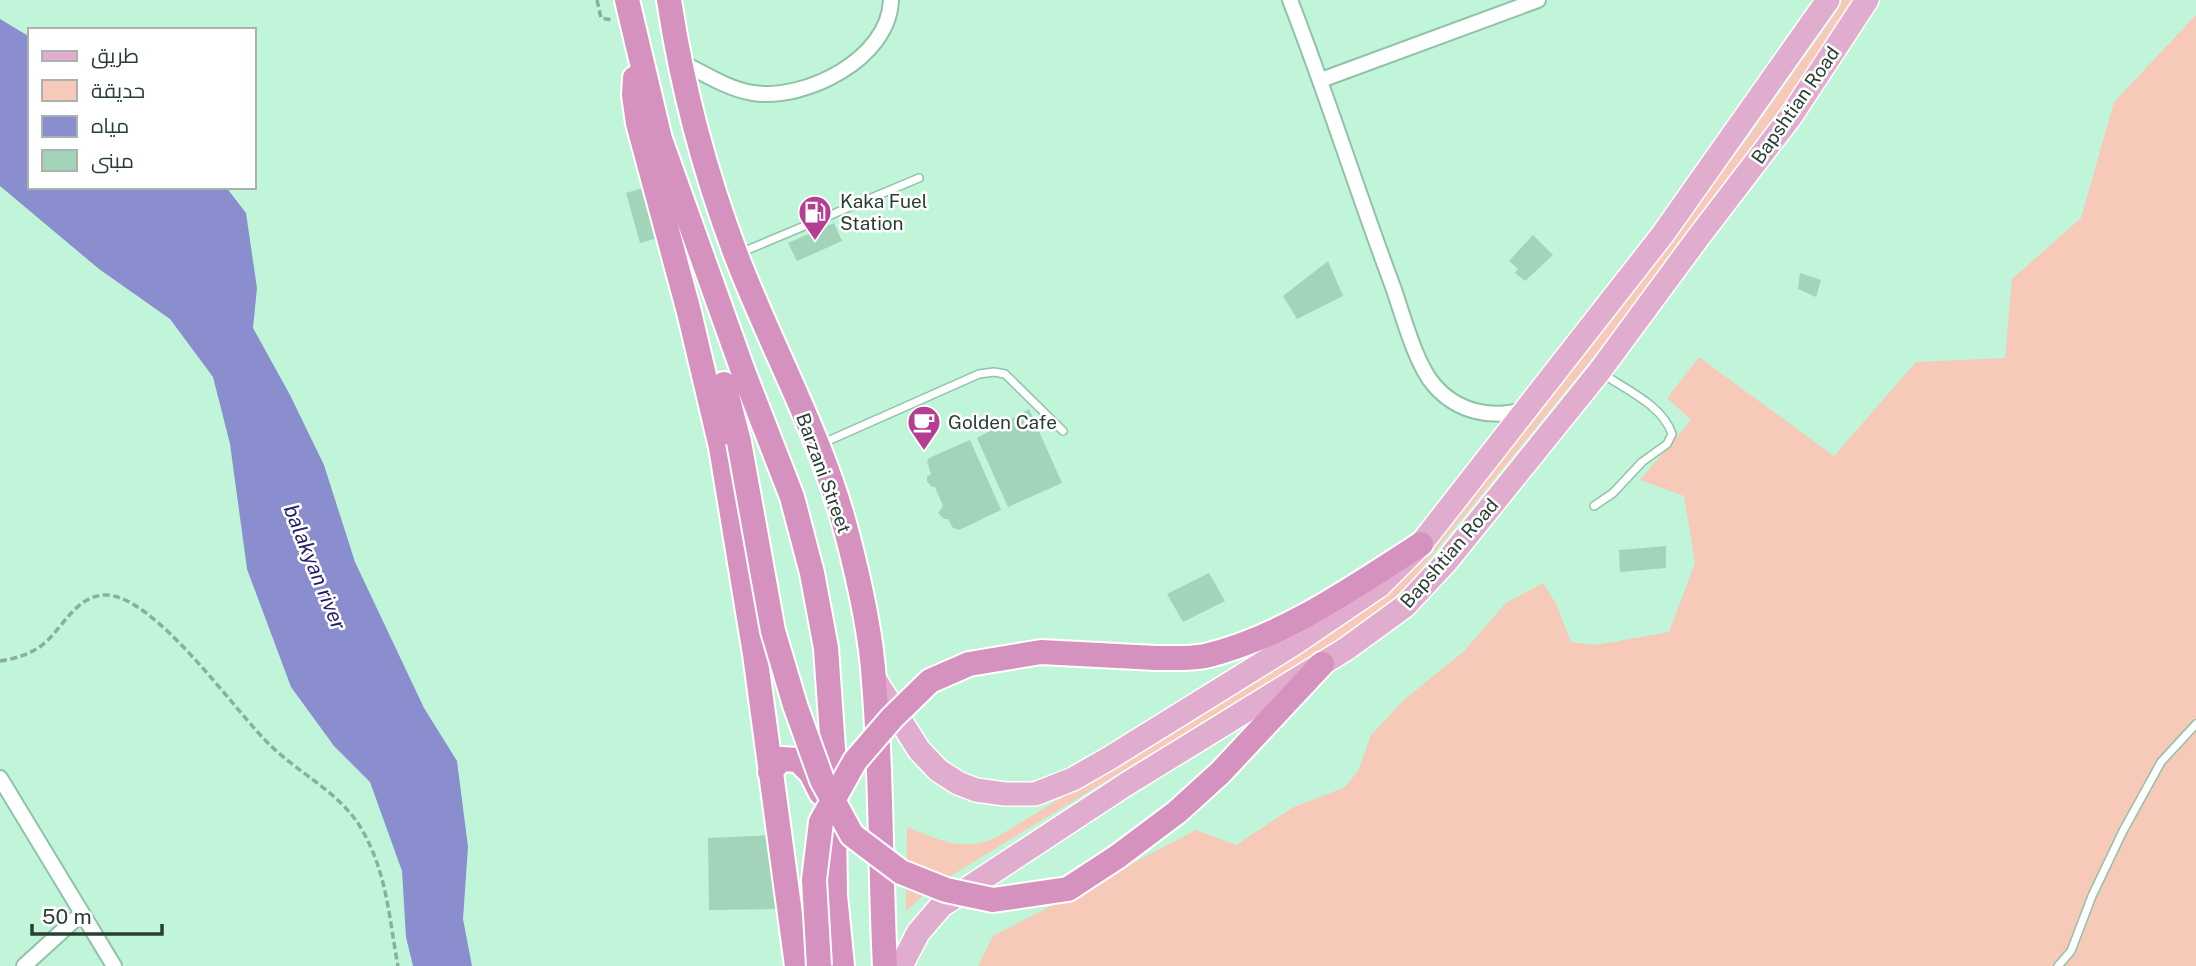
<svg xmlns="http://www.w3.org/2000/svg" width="2196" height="966" viewBox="0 0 2196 966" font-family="'Public Sans',Cairo,sans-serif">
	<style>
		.green { fill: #f7c9b8 }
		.water { fill: #8b8ece }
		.building { fill: #a1d4b9 }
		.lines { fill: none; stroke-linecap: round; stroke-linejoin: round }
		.service-casing { stroke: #90c2a8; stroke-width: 10 }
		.minor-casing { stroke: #90c2a8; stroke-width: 18 }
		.primary-casing { stroke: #fff; stroke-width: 26 }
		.trunk-casing { stroke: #fff; stroke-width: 28 }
		.path { stroke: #88b09a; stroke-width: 3.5; stroke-dasharray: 7 3.5; stroke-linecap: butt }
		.service { stroke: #fff; stroke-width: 7 }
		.minor { stroke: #fff; stroke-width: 14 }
		.primary { stroke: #e0adce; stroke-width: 23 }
		.trunk { stroke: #d692be; stroke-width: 24 }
		.trunk-bridge-casing { stroke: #fff; stroke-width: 28; stroke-linecap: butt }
		.trunk-bridge { stroke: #d692be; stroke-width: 24 }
		.labels { text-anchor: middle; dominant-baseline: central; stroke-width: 5; stroke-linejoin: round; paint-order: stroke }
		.street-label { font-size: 19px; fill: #2a3f34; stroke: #fff }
		.poi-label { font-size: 19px; fill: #2a3f34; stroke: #fff; text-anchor: start }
		.water-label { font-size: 21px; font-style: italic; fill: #271e68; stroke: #fff }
	</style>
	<rect width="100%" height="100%" fill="#c1f5d9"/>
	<path class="green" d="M1842,0h12c-32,49 -65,98 -100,146 -37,50 -76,98 -111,150l-236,290 -24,22 -41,29 -411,251 -25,23 1,-84c34,13 54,26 90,10l329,-201 49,-32 23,-22 229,-284 117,-155 91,-129z
		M2196,15v951h-1218l15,-30 203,-106 40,15 56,-37 53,-21 13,-16 13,-36 33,-35 59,-48 43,-49 37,-20 13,21 15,38 25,3 73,-13 26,-69 -11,-67 -44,-16 51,-60 -24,-22 32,-41 135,99 82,-94 89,-4 7,-79 69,-61 33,-116z"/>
	<path class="water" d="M0,19l30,18v150h196l20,26 11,75 -4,40 37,67 34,70 31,97 69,146 33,53 11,86 -5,72 9,47h-59l-7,-29 -4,-66 -32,-89 -36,-36 -43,-59 -44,-118 -17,-125 -17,-67 -43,-58 -71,-50 -99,-83z"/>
	<path class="building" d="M646,187l15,50 -21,6 -14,-50z
		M834,223l8,18 -45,20 -9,-18z
		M1533,235l20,20 -28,26 -10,-8 3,-4 -9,-8z
		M1328,261l15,35 -46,23 -14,-23z
		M1800,273l21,7 -5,17 -18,-8z
		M1029,409l33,74 -54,24 -31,-69z
		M970,440l31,70 -42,20 -6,-2 -5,-9h-4l-6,-6 5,-7 -8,-19h-3l-5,-6v-4l4,-3 -4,-13 2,-3z
		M1666,546v22l-46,4 -1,-22z
		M1209,573l16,28 -42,21 -16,-28z
		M773,835l4,74 -68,1 -1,-72z"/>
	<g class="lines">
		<defs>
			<path id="service" d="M740,253l179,-75
				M821,444l158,-70 15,-2 11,2 58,57
				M1594,506l19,-13 29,-31 25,-18 5,-10c-9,-28 -45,-44 -69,-60
				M2058,966l13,-15 21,-55 31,-65 38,-69 35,-38"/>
			<path id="minor" d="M1290,0c37,95 67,191 103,287 10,28 22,76 41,98 23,27 59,35 92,24
				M679,61c23,11 48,28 74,32 52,8 136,-34 138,-93
				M1321,80l217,-80
				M0,778l114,188
				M24,966l58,-53"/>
			<path id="primary" d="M874,678l45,72 19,20 20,13 18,7 29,4h30l38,-15 35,-20 184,-114 87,-59 42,-42 242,-310 165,-234
				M901,966l17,-33 23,-27 184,-121 221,-136 59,-43 41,-44 153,-190 98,-133 94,-123 76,-116"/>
			<path id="trunk" d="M627,0l33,139 83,232 49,126 20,76 14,75 7,101 2,146 7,71
				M669,0c13,86 36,173 67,255 35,92 85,180 110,275 13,49 25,101 28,151 8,95 6,190 11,285
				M635,78l-1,17 4,28 51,189 32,135 34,207 42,312
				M724,384l15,58
				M1156,658c16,0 34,1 49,-2 79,-19 149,-69 216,-112
				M770,772l11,-13 17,1 13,13 10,20
				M1117,857l60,-45 43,-39 102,-109"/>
		</defs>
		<use href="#service" class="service-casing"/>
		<use href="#minor" class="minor-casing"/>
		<use href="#primary" class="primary-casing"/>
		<use href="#trunk" class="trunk-casing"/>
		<path class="path" d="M597,0l4,18 11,2
			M0,661c18,-3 35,-8 48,-21 18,-18 29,-43 56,-45 50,-2 131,117 167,151 29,28 69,47 90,82 26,44 28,90 37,138"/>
		<use href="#service" class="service"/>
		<use href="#minor" class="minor"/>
		<use href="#primary" class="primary"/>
		<use href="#trunk" class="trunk"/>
		<defs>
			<path id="trunk-bridge" d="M739,442l34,189 22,74 27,75 30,55 49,37 45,18 47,10 75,-11 49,-32
				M819,966l-5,-86 7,-58 34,-61 37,-43 38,-37 39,-17 72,-12 115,6"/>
		</defs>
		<use href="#trunk-bridge" class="trunk-bridge-casing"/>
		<use href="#trunk-bridge" class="trunk-bridge"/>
	</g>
	<defs>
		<symbol id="fuel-pin" viewBox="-11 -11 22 30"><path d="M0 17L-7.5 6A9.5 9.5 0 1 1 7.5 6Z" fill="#b53d92" stroke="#fff"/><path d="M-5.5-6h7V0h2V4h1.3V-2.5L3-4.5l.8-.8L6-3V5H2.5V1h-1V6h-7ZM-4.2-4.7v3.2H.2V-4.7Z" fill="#fff"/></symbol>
		<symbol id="cafe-pin" viewBox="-11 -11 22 30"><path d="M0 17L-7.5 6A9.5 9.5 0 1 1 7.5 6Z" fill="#b53d92" stroke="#fff"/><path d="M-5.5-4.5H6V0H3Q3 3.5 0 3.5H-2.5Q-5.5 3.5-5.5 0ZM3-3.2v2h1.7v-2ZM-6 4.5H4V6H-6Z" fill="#fff"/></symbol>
	</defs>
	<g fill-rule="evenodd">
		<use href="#fuel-pin" x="796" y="193" width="38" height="52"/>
		<use href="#cafe-pin" x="905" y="403" width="38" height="52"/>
	</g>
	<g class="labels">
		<g class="street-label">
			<text transform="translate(1795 105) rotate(-55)">Bapshtian Road</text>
			<text transform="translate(824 473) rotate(70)">Barzani Street</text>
			<text transform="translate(1449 553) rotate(-49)">Bapshtian Road</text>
		</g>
		<g class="poi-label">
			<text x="840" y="201">Kaka Fuel<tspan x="840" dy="22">Station</tspan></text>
			<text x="948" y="422">Golden Cafe</text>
		</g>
		<g class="water-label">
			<text transform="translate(315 567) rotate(68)">balakyan river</text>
		</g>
	</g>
	<rect x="28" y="28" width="228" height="161" fill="#ffffff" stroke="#aab2ae" stroke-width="2"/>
	<rect x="42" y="51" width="35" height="10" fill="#e0adce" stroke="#aab2ae" stroke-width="2"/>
	<text x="91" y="63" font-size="21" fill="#2a3f34">طريق</text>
	<rect x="42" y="80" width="35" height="21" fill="#f7c9b8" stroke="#aab2ae" stroke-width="2"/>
	<text x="91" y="98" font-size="21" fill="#2a3f34">حديقة</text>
	<rect x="42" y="116" width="35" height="21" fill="#8b8ece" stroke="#aab2ae" stroke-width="2"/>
	<text x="91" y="133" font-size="21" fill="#2a3f34">مياه</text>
	<rect x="42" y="150" width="35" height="21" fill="#a1d4b9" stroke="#aab2ae" stroke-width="2"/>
	<text x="91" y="168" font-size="21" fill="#2a3f34">مبنى</text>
	<path d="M32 924v10h130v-10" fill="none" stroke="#2a3f34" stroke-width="3.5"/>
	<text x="42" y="924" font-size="21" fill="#2a3f34" stroke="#ffffff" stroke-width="5" paint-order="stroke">50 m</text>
</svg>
